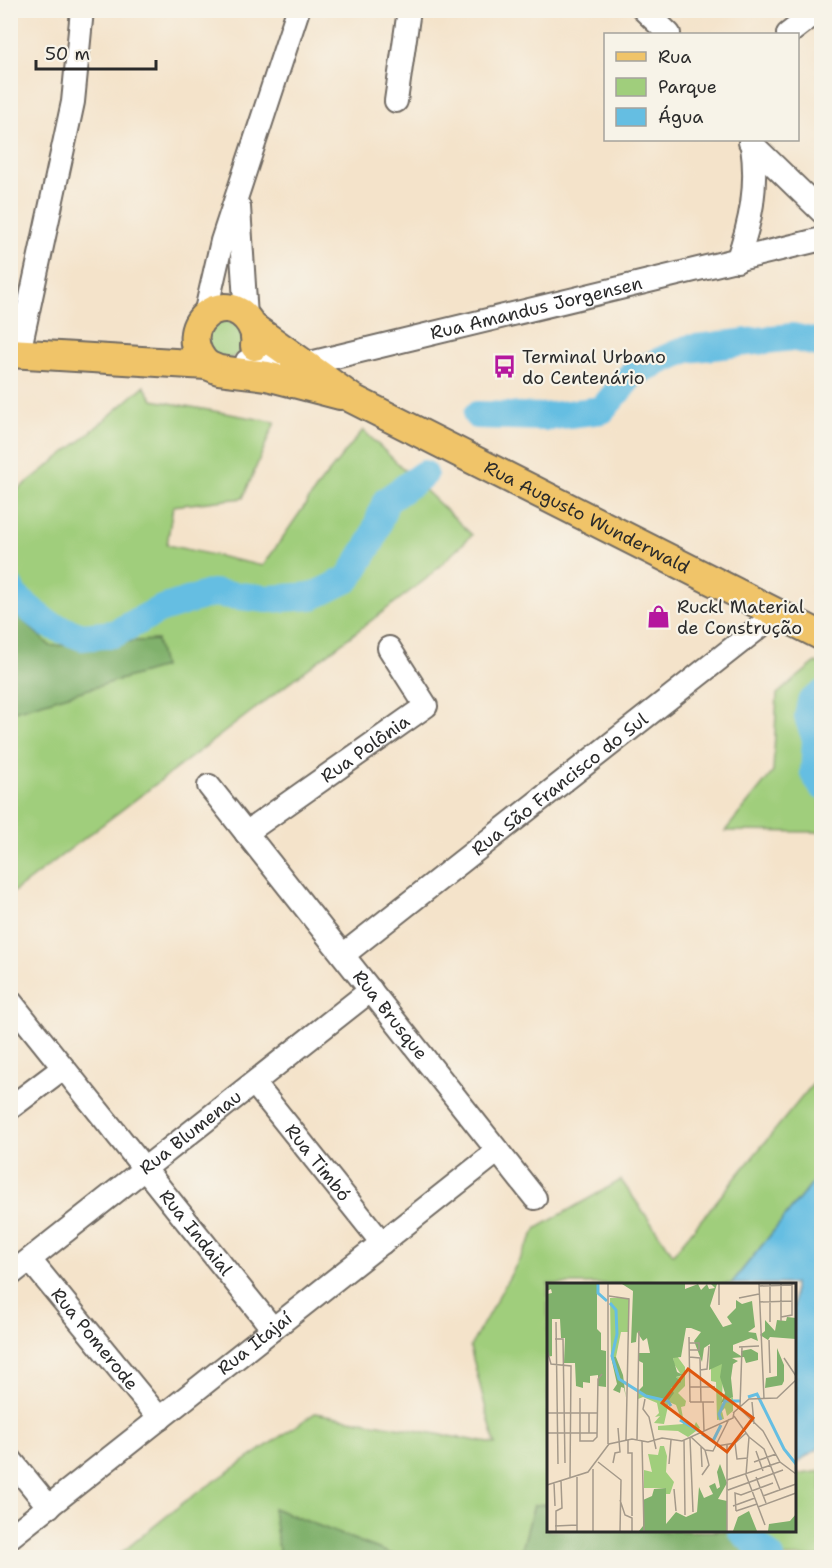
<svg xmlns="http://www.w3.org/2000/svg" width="832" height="1568" viewBox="0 0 832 1568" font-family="'Shantell Sans',sans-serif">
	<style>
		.green { fill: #a0ce7c; stroke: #667c54; stroke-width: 1.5 }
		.forest { fill: #80b16c; stroke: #566e4c; stroke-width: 1.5 }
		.water { fill: #65bee2; stroke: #487486; stroke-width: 1.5 }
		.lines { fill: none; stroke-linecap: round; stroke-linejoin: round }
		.river { stroke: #65bee2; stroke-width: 28 }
		.minor-casing { stroke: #716b63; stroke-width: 26 }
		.major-casing { stroke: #716b63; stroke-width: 32 }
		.minor { stroke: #fff; stroke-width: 22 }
		.major { stroke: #f0c469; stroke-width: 28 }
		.labels { text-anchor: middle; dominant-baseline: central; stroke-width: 4.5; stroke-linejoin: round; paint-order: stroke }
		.street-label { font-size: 18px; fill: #2b2b2b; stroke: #f7f3e8 }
		.poi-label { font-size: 18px; fill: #2b2b2b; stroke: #f7f3e8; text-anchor: start }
		.inset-river { fill: none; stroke: #65bee2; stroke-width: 3 }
		.inset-road { fill: none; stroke: #a4998a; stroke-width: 1.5 }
		.view { fill: #df570e; fill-opacity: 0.15; stroke: #df570e; stroke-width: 3 }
		.inset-edge { fill: none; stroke: #2b2b2b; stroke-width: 3 }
	</style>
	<rect width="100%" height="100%" fill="#f7f3e8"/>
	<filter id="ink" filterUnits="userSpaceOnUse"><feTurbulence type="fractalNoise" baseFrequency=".0167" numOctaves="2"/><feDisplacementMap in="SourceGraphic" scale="12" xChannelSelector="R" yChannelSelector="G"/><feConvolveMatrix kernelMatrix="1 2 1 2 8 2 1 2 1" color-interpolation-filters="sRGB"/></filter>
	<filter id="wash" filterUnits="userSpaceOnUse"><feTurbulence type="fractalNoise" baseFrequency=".008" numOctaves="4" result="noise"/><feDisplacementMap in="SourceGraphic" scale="24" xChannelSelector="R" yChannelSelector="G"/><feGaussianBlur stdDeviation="1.35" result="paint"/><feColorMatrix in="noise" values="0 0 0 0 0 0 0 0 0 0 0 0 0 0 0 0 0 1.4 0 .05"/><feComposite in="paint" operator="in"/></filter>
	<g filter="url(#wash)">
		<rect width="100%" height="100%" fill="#f4e3ca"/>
		<path class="green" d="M221,319l19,7 4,19c-8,17 -18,14 -33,10l-6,-25z
			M144,386l9,14 122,22 -32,76 -70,8 -6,39 96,21 58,-84 42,-52 109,105 -46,44 -415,315v-182l152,-45 -6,-27 -107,6 -39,-38v-113l68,-53z
			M816,662l6,3 -1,167 -96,-1 48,-59 4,-78z
			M821,1074v98l-90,112h-183v220l-14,1 -14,52h-121l-126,-49 7,49 -165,1 69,-56 131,-89 180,31 -25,-97 67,-119 84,-48 52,74z
			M821,1471v86h-54l-27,-26 54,-1 1,-55z"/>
		<path class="forest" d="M10,608l40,38 107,-6 6,27 -152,45z
			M548,1504v26l192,1 27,26h-247l14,-52z
			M273,1508l126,49h-119z"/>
		<path class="water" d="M821,1172v274l-26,18 -1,-180h-63z"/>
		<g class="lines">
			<path class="river" d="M477,415l67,2 58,-7 31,-37 54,-24 105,-12 30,7
				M10,588l4,8 34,28 34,13 32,-3 45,-24 53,-17 56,6 45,-3 35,-17 24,-39 14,-39 38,-27
				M822,694l-11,8 -3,15 8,22 -2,34 8,13
				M741,1530l30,28"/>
		</g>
	</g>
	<g filter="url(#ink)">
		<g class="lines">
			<defs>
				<g id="minor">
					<path d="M644,10l25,24"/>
					<path d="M788,34l31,-24"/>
					<path d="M396,101l13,-91"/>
					<path d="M750,142l72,70"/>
					<path d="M239,207l7,110"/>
					<path d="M737,261c14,-39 21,-75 15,-115"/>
					<path d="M205,315l17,-74 76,-231"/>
					<path d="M19,353l54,-251 9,-92"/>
					<path id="s1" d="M247,361l59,3 516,-125"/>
					<path id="s2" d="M209,786l326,412"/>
					<path id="s3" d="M246,833l180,-127 -37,-58"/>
					<path id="s4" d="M343,955l433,-341"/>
					<path id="s5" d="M10,1001l263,328"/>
					<path id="s6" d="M254,1083l128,160"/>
					<path d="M10,1108l53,-40"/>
					<path id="s7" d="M30,1260l130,159"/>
					<path id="s8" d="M10,1275l361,-285"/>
					<path d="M10,1459l39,48"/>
					<path id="s9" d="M10,1537l488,-386"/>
				</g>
				<g id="major">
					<path id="s10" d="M254,328l99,71 469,237"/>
					<path d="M10,353l197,12 12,5 48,6 73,19"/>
					<path d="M207,365c-37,-38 18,-80 43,-42 5,7 6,15 5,23"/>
				</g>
			</defs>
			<use href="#minor" class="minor-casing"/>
			<use href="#major" class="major-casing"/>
			<use href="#minor" class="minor"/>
			<use href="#major" class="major"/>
		</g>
	</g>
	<defs>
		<symbol id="bus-bare" viewBox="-9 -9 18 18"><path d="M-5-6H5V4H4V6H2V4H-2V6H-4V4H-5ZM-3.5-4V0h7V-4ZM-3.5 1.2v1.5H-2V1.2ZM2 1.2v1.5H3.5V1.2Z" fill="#b5179e" stroke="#f7f3e8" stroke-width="2.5" paint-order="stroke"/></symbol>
		<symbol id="shop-bare" viewBox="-9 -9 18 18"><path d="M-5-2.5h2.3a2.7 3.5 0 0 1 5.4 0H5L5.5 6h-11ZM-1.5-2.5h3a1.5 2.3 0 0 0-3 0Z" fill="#b5179e" stroke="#f7f3e8" stroke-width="2.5" paint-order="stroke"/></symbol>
	</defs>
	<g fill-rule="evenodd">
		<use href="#bus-bare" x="488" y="350" width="33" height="33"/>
		<use href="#shop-bare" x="642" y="600" width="33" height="33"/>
	</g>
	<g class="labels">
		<g class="street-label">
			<text stroke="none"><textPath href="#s1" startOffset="296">Rua Amandus Jorgensen</textPath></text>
			<text stroke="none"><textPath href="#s10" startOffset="384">Rua Augusto Wunderwald</textPath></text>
			<text stroke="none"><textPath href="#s3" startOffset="146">Rua Polônia</textPath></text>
			<text stroke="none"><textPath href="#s4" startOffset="276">Rua São Francisco do Sul</textPath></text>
			<text stroke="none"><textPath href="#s2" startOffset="292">Rua Brusque</textPath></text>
			<text stroke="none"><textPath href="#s8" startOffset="230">Rua Blumenau</textPath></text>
			<text stroke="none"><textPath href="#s6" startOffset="102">Rua Timbó</textPath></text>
			<text stroke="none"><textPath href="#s5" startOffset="297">Rua Indaial</textPath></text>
			<text stroke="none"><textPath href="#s7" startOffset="102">Rua Pomerode</textPath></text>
			<text stroke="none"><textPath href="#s9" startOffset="312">Rua Itajaí</textPath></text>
		</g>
		<g class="poi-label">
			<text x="522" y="357">Terminal Urbano<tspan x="522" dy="21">do Centenário</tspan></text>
			<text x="677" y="607">Ruckl Material<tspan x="677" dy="21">de Construção</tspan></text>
		</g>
	</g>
	<g transform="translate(547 1283)">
		<rect width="249" height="249" fill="#f4e3ca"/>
		<path d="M63,15h19v34h-8l-5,25h-5zM130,73l8,11v19l-7,7 8,8 -1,5 -4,1 3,16 9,6 3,-7 4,6 -12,9 -10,-6 -20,-1v-4l25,-2 -7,-19 -7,-3 -5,22 -10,-1 6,-7 -5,1 4,-4 -2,-10 -14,-6 -5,2v-8l25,10 8,-13 11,-6 -6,-5 6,-1 -8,-12 -1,-7zM171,80l5,1 -1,40 11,-7v14l-6,5 -2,-8 -3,3 2,8 -7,1 -1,-38 -5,-1v-13zM113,163h4l3,10 -1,16 8,10 -4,12h-4v-6h-22v-18l8,2 -4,-18 10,1z" fill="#a0ce7c"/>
		<path d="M0,1h50v45l4,4v17l5,1v36l-8,-1v-11l-8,1v7l-7,-1v6l-7,-2 -1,-23h-11l1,-25h-4l-1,-19h-8v37l-5,1v-63l5,-1 -1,-4 -4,2zM75,1h63v5l13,-5 3,6 6,-6 2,5 6,-1 -4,-4h6l-7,22 13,21 9,-3 -5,-7 9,-9v-8l6,4 10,-3 3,26 -7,5 8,1 2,8 -7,-3 -18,7v6l8,5v-5l10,-2 7,4v7l-12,3 -2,-6 -12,1 6,3 -5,3 -2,14 2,19 -12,6 4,-10 -5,-16 2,-13 -13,6 1,-26 -6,4 -2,14 -8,-21 7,-9 -10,-4h-5l-5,29 -8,1 4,14 6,3 -7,2 6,5 -11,6 3,5 -5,7 -22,-3 -9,-6 5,-5v-23l-4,-2v-8h11l-3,-15 -4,3 -6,-9 -1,10 -5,1 2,-52zM240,34l9,1v21l-26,-2 -2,3 -8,-5 5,-4v-11l10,11 2,-11 9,1zM230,65l7,17v16l-2,4 -17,3 1,-10 11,-2zM64,74h5l7,18 3,23 -2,-10 -3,-1 -1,6 -7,-3 4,-6zM173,181l7,19 -9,16 9,2v30h-88l4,-5v-26l9,-4 2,-7 12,-1v36l10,-12 10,5 11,-5 2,-25 5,11 9,-4 -4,-8 6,-3 2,6 3,-2 -3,-15zM202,228l8,20h-24l5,-14zM249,231v17h-28l1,-7 21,-3z" fill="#80b16c"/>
		<path class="inset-river" d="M51,1v9l9,8M63,20l6,7 1,24 -5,22 7,23 27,17 22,5 3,5M201,114l9,-3 27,55 12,15M133,137l19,11M174,137l-2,-6 6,-13h16M155,151l11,7 8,-16"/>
		<path class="inset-road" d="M212,1l5,115M223,1v38M234,1v37M212,3l33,-1M62,13l20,3 -3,141M192,15l20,-4M212,19l33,-1M172,22v-21M234,34l11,-2v-31M9,39l2,142M142,54l1,65M8,56h8l2,124M222,57l1,33M142,60h10v7h-10M192,64l20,-1M0,67l4,14 20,2 -1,113M142,74l11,1 1,44M237,75l12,18M153,87l7,-1 2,-23M143,104h25M33,115v43h13l4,-4 1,-58 4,-5M98,116l-2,10 6,8 7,32M143,119h24M156,119l1,29M205,119l2,22M193,123l2,-59M191,124l25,24 17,31 16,12M0,130h50M186,130l16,-14 28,-1 19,-18M187,133l15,21 -3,38 19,50M0,150h50M42,150v-20M144,154l14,13 8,1 16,-32M202,154l15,12 16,41M143,155l3,74M81,157v13h4v63M90,157l2,-109M137,157l1,75M95,158l2,90M188,160l2,16 11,-1M61,161v-160M154,163l1,21M170,163l18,-3 11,-10M209,168l7,20M51,179l23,18 -1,51M207,179l22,-8M66,180l2,-10 5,-1 -2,-24M122,181l2,-24M46,186v62M155,192l7,-10 -4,-15M209,194l10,26M180,197l53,-18M7,200l1,23M0,202l41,-13 21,-28 23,-5 16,3 14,-4 20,3 51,-23 1,-6M127,206l2,22M181,207l55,-20M216,213l33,-12M73,217l5,15 7,3v13M186,223l22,-8M211,224l38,-14M189,228l-1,-18 6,2 32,-12M189,228l21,-7M8,243l22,-1M9,248v-20l6,-3 -1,-27M30,248v-54M180,248v-86"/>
		<path class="view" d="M141,86l65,49 -26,34 -65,-49z"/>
		<rect width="249" height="249" class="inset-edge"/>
	</g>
	<rect width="832" height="1568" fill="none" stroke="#f7f3e8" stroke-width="36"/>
	<rect x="604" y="33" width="195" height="108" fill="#f7f3e8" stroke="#a5a39c" stroke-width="1.5"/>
	<rect x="616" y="52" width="30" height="9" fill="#f0c469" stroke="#a5a39c" stroke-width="1.5"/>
	<text x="658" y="63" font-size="18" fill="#2b2b2b">Rua</text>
	<rect x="616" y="78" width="30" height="18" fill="#a0ce7c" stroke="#a5a39c" stroke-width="1.5"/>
	<text x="658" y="93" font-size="18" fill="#2b2b2b">Parque</text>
	<rect x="616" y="108" width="30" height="18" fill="#65bee2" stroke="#a5a39c" stroke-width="1.5"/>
	<text x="658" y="123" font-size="18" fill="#2b2b2b">Água</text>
	<path d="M36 60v9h120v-9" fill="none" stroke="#2b2b2b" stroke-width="3"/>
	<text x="45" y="60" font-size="18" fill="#2b2b2b" stroke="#f7f3e8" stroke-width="4.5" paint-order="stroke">50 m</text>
</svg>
